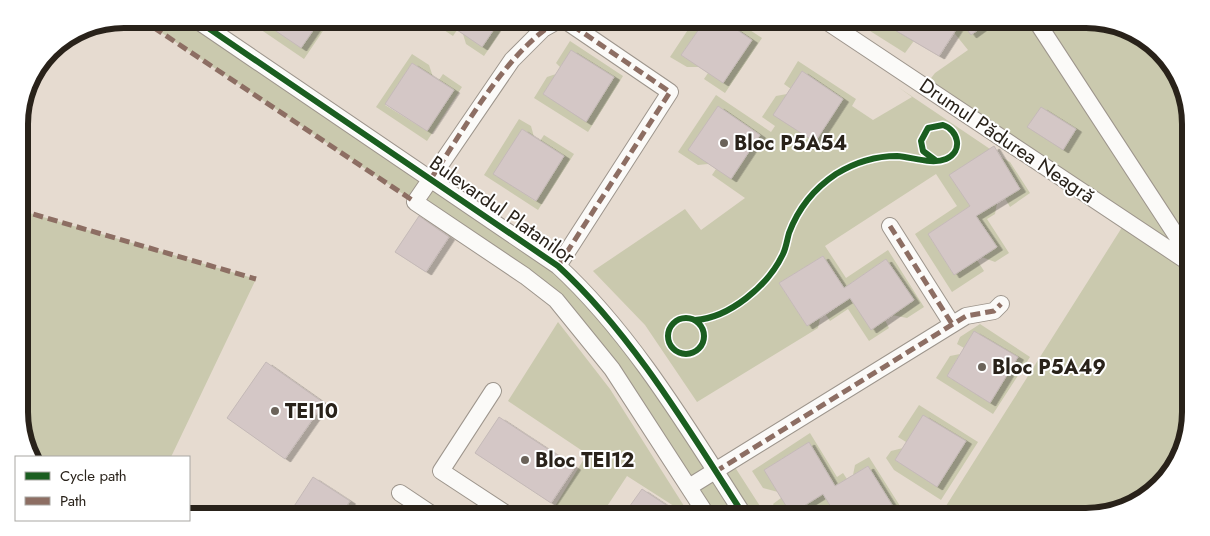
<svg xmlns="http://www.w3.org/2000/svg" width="1210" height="536" viewBox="0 0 1210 536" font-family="Jost,sans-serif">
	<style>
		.green { fill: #cac9ae }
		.building { fill: #d4c7c6; stroke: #c4b9b7; filter: url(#shadow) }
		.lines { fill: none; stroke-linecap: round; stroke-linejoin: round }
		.minor-casing { stroke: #9d958c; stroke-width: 18 }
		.minor { stroke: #fbfaf8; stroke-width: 16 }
		.quiet { stroke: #8d6e63; stroke-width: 5; stroke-dasharray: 10 5; stroke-linecap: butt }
		.cycleway-casing { stroke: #fff; stroke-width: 9 }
		.cycleway { stroke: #1b5e20; stroke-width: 6 }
		.poi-dot { fill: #6b635a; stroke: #fff; stroke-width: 2 }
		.labels { text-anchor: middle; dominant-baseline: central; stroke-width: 4; stroke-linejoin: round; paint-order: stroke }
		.street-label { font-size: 20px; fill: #29221a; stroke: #fff }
		.poi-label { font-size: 20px; font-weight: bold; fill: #29221a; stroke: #fff; text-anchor: start }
		.rim { fill: none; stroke: #29221a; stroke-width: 6 }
	</style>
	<defs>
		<filter id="shadow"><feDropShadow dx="5.5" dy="3" stdDeviation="0" flood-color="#0004"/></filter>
	</defs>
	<rect width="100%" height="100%" fill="#e6dbd0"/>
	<path class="green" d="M141,19h54l381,264 139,188 16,-10 36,56h-60l-136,-200 -156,-115z
		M254,19h8l-1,2 40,27 20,-29h10l-27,40 -53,-36z
		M435,19h7l15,11 -4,6 -21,-14z
		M501,19h8l-25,37 -18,-12 -3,-10 19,12z
		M695,19h11l-25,36 18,12h-12l-17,-10z
		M721,19h12l29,19 -37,55 -21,-14 4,-6 15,10 29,-43z
		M851,19h79l-25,34z
		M943,19h70l2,2 4,-2h67l40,8 43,33 21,50 1,303 -8,39 -33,44 -57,21h-154l187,-296 -201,-135 10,-13 33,-23z
		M570,41l53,35 -35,56 -54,-34 13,-21 9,-3 -13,20 43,27 28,-43 -43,-27 -11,16 -4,-4z
		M412,54l17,11 4,12 -21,-14 -27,42 42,26 27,-41 -15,-10 4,-6 19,13 -35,54 -51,-34z
		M798,61l58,38 -4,7 21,14 39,-23 -14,-10 92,62 -40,26 20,31 -42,28 26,41 23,-15 7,11 -32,21 -37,-58 42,-28 -21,-32 -111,72 21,32 42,-28 36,57 -17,11 -15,-3 -6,-56 -42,29 -21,-32 -44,27 28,43 13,-8 -2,10 -121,74 -52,-77 -52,-54 92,-62 16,21 44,-32 -33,-23 4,-6 15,9 29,-43 -42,-29 -10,58 -10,1 -20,-13 38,-57 55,37 4,-6 -13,-9 14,-21 11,-2 -13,21 41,27 28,-43 -41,-28 -11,18 -7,-5z
		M519,119l12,7 3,11 -12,-8 -28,45 41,27 29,-45 -24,-15 4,-6 30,19 -36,56 -54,-35z
		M1001,157l9,5 20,31 -20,14 -5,-9 15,-9z
		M997,203l-2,11 -8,5 22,34 -14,9 -13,-5 15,-10 -21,-31z
		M19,210l237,69 -85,178h-138l-13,-31z
		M850,298l21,31 14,-9 4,8 -20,13 -21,-32 -18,12 -4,-6z
		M558,322l52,67 81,128 -64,-41 -27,41 -51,-1 38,-62 -79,-53z
		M980,324l50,33 -37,57 -57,-36 14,-22 10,-2 -13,22 43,27 -16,-71 -10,16 -7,-4 3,-7z
		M919,405l59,37 -37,58 -47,-30 -8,-12 5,-7 12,-3 -8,12 42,27 28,-45h-59l-8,-5z
		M810,433l27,44 6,-4 4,6 -12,7 -26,-44 -45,28 14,22 -15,-4 -11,-17z
		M869,457l31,49v11h-20l13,-9 -25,-42 -15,9 2,-10z
		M823,494l14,23h-9l-6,-10 -18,10h-23l-8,-13 8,-6z"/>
	<path class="building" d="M258,19h63l-20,29z
		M441,19h60l-19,28z
		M706,19h15l31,21 -29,43 -42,-28z
		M876,19h117l-22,16 -10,-13 -22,34z
		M571,50l43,27 -28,45 -43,-28z
		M412,63l42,27 -27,41 -42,-27z
		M802,71l41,28 -28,43 -42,-27z
		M718,106l42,29 -29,44 -43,-29z
		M1041,107l35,22 -13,21 -36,-23z
		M522,129l42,27 -28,45 -43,-27z
		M994,146l26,43 -44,27 21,31 -43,28 -26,-41 42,-28 -21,-31z
		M419,216l30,21 -23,35 -31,-20z
		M823,256l21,32 42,-29 28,41 -43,30 -21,-32 -43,28 -28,-43z
		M974,331l44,26 -28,46 -43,-27z
		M266,362l58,41 -39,56 -58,-41z
		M923,415l43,26 -29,46 -42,-27z
		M499,417l76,50 -24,36 -76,-50z
		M809,442l26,44 33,-20 26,42 -14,9h-43l-14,-23 -32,20 -27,-44z
		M313,477l37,24 -11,16h-52z
		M642,489l42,28h-62z"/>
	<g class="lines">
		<defs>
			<path id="minor" d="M195,19l363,247c75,69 132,166 187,251
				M561,19l-18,10 -31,31 -97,142 110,74 31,24 56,69 96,148
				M823,19l368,245
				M1035,19l156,239
				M890,226l62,98
				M558,266l112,-174 -107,-73
				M493,391l-52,80 70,46
				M689,487l277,-171 28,-5 7,-7
				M400,493l36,24"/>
		</defs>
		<use href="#minor" class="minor-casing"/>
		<use href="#minor" class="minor"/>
		<path class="quiet" d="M141,19l274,183
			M430,180c35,-51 77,-131 131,-161
			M19,210l237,69
			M890,226l62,98
			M558,266l112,-174 -107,-73
			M715,472l251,-156 28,-5 7,-7"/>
		<defs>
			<path id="cycleway" d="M195,19l363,247c75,69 132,166 187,251
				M668 336a18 18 0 1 1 36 0a18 18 0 1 1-36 0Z
				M695,320c34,-2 73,-34 88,-66 3,-6 4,-14 6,-21 9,-24 26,-45 47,-59 18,-11 40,-18 61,-18 15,1 35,9 49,3 18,-8 12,-29 -3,-34l-15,3 -7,13 2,10 12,9"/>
		</defs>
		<use href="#cycleway" class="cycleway-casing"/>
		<use href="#cycleway" class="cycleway"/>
	</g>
	<g class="poi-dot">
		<circle cx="724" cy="143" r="5"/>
		<circle cx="982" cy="367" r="5"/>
		<circle cx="275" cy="411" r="5"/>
		<circle cx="525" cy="460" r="5"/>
	</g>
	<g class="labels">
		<g class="street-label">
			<text transform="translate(1007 141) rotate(34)">Drumul Pădurea Neagră</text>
			<text transform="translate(502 210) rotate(35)">Bulevardul Platanilor</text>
		</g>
		<g class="poi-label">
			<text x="734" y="143">Bloc P5A54</text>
			<text x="992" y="367">Bloc P5A49</text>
			<text x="285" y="411">TEI10</text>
			<text x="535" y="460">Bloc TEI12</text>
		</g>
	</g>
	<path d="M0 0H1210V536H0ZM124 28H1086A96 96 0 0 1 1182 124V412A96 96 0 0 1 1086 508H124A96 96 0 0 1 28 412V124A96 96 0 0 1 124 28Z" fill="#fff" fill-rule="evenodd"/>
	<path class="rim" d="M124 28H1086A96 96 0 0 1 1182 124V412A96 96 0 0 1 1086 508H124A96 96 0 0 1 28 412V124A96 96 0 0 1 124 28Z"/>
	<rect x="15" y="456" width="175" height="65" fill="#ffffff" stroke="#a9a7a3"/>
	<rect x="25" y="472" width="25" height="8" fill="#1b5e20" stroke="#a9a7a3"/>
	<text x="60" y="481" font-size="15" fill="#29221a">Cycle path</text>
	<rect x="25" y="497" width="25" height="8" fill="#8d6e63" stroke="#a9a7a3"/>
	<text x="60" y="506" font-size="15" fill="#29221a">Path</text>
</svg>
